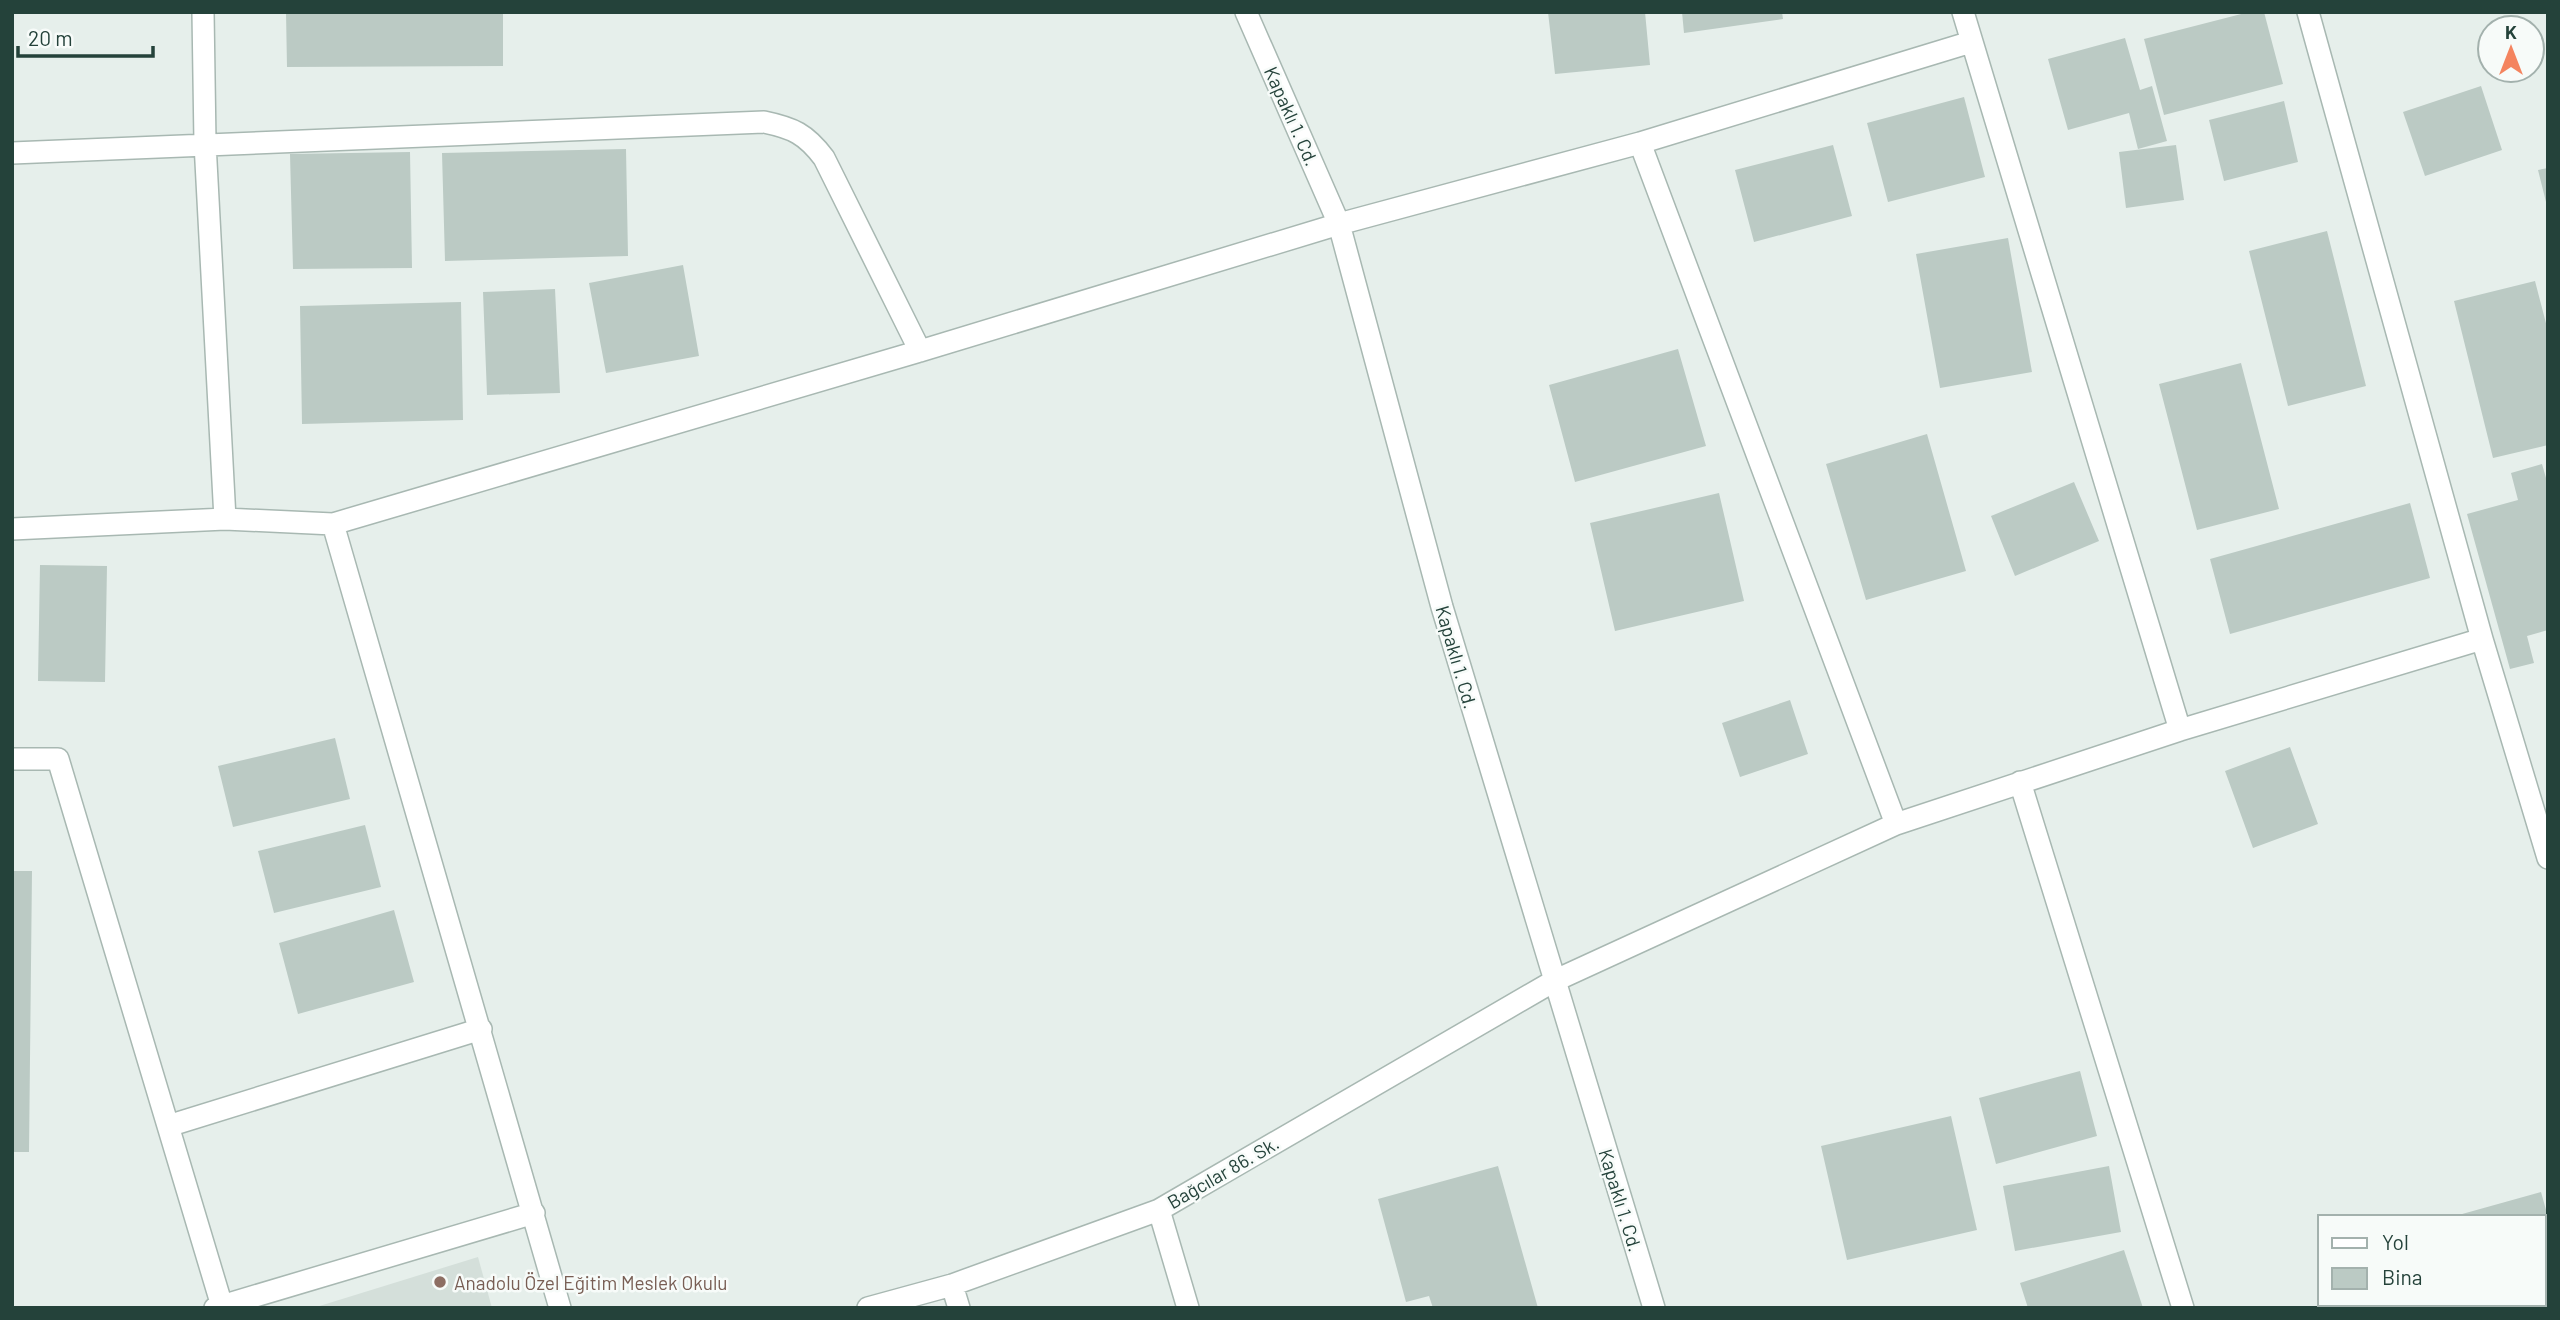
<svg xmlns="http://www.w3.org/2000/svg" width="2560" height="1320" viewBox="0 0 2560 1320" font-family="Barlow,sans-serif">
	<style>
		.built { fill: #d4dfda }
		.building { fill: #bbcac4 }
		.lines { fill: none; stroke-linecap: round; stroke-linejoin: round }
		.minor-casing { stroke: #a8b8b2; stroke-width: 24 }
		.minor { stroke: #fff; stroke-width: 21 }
		.education-dot { fill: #8d6e63; stroke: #f7fbf9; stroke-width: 2.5 }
		.labels { text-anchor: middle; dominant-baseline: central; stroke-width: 5; stroke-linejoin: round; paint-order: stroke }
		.street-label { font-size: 19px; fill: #24423a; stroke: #f7fbf9 }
		.education-label { font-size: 19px; fill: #785e54; stroke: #f7fbf9; text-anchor: start }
	</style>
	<rect width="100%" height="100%" fill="#e6efeb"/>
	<path class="built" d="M478,1257l14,51h-179z"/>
	<path class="building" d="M286,12h217v54l-216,1z
		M1548,12h97l5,53 -95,9z
		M1682,12h100l1,7 -99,14z
		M2249,12h15l19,72 -119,31 -20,-76z
		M2125,38l15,52 12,-4 15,55 -29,8 -9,-36 -61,17 -20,-71z
		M2481,86l21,64 -77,26 -22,-64z
		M1964,97l21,80 -97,25 -21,-79z
		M2284,101l14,61 -74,19 -15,-61z
		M1833,145l19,71 -98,26 -19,-72z
		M2176,145l8,55 -58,8 -7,-56z
		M626,149l2,107 -183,5 -3,-108z
		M410,152l2,116 -119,1 -3,-115z
		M2548,168v38h-1l-9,-36z
		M2327,231l39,155 -78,20 -39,-155z
		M2008,238l24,134 -92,16 -24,-134z
		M683,265l16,91 -93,17 -17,-90z
		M2535,281l13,50v114l-55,13 -39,-157z
		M555,289l5,104 -73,2 -4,-103z
		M461,302l2,118 -161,4 -2,-118z
		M1678,349l28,97 -131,36 -26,-97z
		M2241,363l38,146 -82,21 -38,-146z
		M1927,434l39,137 -100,29 -40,-136z
		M2542,464l6,21v145l-21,6 7,27 -24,6 -43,-155 51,-14 -7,-27z
		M2074,482l25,59 -84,35 -24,-60z
		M1719,493l25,108 -129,30 -25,-108z
		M2410,503l20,75 -200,56 -20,-75z
		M40,565l67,1 -2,116 -67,-1z
		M1790,700l18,54 -68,23 -18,-54z
		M335,738l15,61 -117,28 -15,-61z
		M2290,747l28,77 -65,24 -28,-77z
		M365,825l16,62 -107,26 -16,-62z
		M12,871h20l-3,281h-17z
		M394,910l20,72 -116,32 -19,-71z
		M2080,1071l17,65 -101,28 -17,-66z
		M1951,1116l26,114 -130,30 -26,-114z
		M1498,1166l40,142h-105l-4,-12 -23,6 -28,-103z
		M2109,1166l12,66 -106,19 -12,-65z
		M2541,1192l7,25v91h-64l-1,-4h61v-87l-89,-1z
		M2124,1250l19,58h-115l-8,-25z
		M2366,1304h81l1,4h-82z"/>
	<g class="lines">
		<defs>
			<path id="minor" d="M203,12l2,131 20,376
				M1246,12l93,212 103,383 212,701
				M1963,12l217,718
				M2308,12l174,627 66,219
				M1640,143l256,681
				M12,153l752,-31c29,6 42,12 60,36l96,193
				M333,524l227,784
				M12,529l213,-10 108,5 587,-173 419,-127 301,-81 331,-101
				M12,759h46l164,547
				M2020,782l163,526
				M168,1126l313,-97
				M1159,1210l29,98
				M952,1285l7,23
				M215,1308l319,-95
				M868,1308l84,-23 207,-75 395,-229 342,-157 284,-94 302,-91"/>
		</defs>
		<use href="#minor" class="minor-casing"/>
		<use href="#minor" class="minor"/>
	</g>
	<circle class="education-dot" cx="440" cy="1282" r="7"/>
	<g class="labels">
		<g class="street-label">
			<text transform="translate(1292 116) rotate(66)">Kapaklı 1. Cd.</text>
			<text transform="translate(1457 657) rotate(74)">Kapaklı 1. Cd.</text>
			<text transform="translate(1223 1172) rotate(-30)">Bağcılar 86. Sk.</text>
			<text transform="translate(1621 1200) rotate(73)">Kapaklı 1. Cd.</text>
		</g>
		<g class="education-label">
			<text x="454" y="1282">Anadolu Özel Eğitim Meslek Okulu</text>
		</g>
	</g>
	<rect width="2560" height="1320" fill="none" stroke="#24423a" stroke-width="28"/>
	<rect x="2318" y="1215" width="228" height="91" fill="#f7fbf9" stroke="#a3b1ad" stroke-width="2"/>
	<rect x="2332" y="1238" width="35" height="10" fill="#ffffff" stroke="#a3b1ad" stroke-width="2"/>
	<text x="2382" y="1250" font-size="21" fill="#24423a">Yol</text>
	<rect x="2332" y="1268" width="35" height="21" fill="#bbcac4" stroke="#a3b1ad" stroke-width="2"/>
	<text x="2382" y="1285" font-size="21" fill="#24423a">Bina</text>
	<g transform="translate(2511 49)"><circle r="33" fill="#f7fbf9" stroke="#a3b1ad" stroke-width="2"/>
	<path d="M0-5L12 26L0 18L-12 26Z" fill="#f4845f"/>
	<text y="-10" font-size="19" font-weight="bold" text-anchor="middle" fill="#24423a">K</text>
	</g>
	<path d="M18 46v10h135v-10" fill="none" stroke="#24423a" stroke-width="3.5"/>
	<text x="28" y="46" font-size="21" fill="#24423a" stroke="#f7fbf9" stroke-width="5" paint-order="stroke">20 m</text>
</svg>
